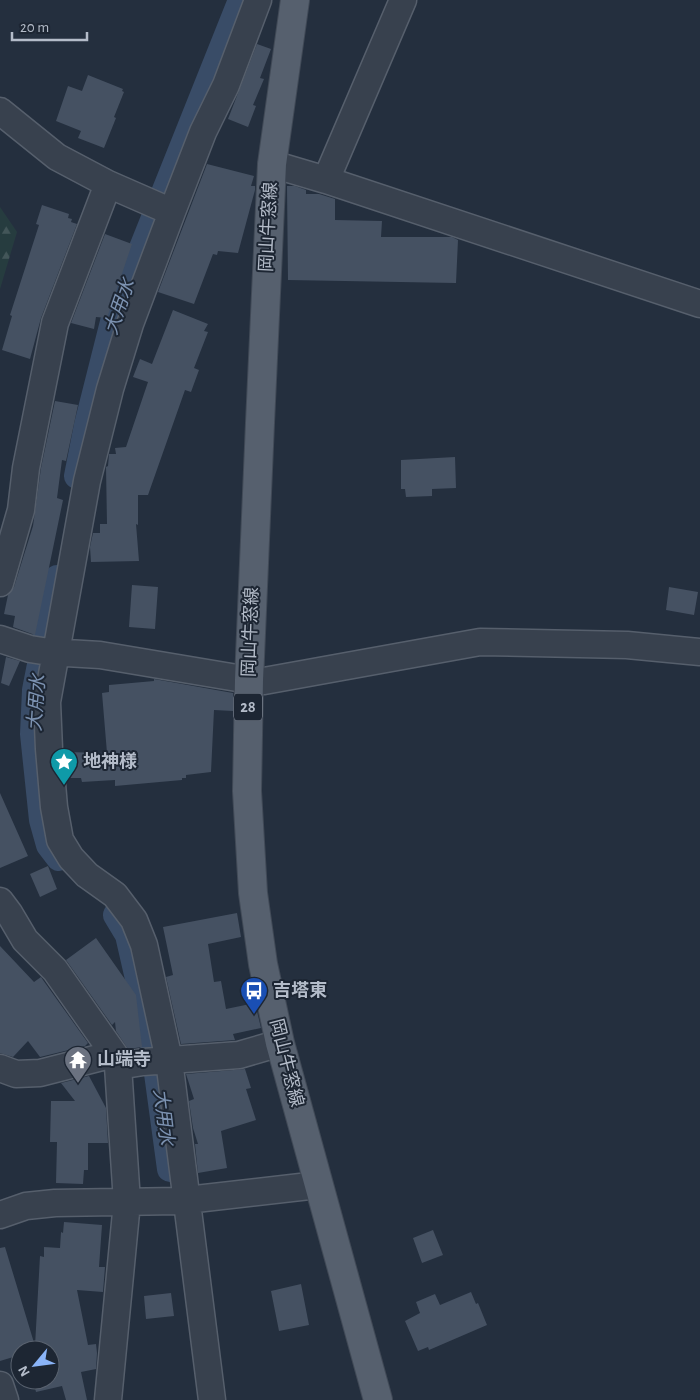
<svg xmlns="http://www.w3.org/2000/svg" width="700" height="1400" viewBox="0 0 700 1400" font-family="'Alegreya Sans','Noto Sans JP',sans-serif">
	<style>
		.forest { fill: url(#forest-firs) }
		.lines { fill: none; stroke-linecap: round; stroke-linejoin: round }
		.canal { stroke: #394c67; stroke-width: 26 }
		.building { fill: #455162 }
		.minor-casing { stroke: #565f6c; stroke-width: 29 }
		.primary-casing { stroke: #414a57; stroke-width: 30 }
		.minor { stroke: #38414e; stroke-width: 26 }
		.primary { stroke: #56606e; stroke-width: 28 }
		.labels { text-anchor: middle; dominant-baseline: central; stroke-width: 4; stroke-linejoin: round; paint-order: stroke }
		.shield { fill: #1d2633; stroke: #878f9c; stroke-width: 1 }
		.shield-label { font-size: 16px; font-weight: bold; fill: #b4bcc9 }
		.street-label { font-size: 18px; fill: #b4bcc9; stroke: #1d2633 }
		.poi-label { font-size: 18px; font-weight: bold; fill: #b4bcc9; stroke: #1d2633; text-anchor: start }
		.water-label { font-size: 19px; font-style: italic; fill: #7c92b1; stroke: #1d2633 }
	</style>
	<defs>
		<pattern id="forest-firs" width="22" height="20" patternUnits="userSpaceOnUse" patternTransform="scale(1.25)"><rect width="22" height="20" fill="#263c3f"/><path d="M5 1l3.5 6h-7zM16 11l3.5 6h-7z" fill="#435659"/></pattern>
	</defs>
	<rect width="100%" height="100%" fill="#242f3e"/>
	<path class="forest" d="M0,207l17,25 -17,57z"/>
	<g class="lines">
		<path class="canal" d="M77,476l10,-51 27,-107 127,-318
			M57,578l-22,112 -2,44 9,86 7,25 10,13
			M116,915l12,20 25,109 17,125"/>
	</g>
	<path class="building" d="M257,44l14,5 -11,29 4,1 -11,26 3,1 -8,21 -20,-8z
		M88,75l35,14 -1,2 2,1 -10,25 2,1 -12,30 -26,-10 3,-7 -25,-10 12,-35 14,5z
		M207,164l47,12 -3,10h4v4l-17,63 -20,-2 -1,4 -4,-1 -19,50 -36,-12z
		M287,186h8l11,4v4h13l16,5v21l47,1 -1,16h71l6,3 -2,43 -168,-3z
		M42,205l27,9 -1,4 4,1 -1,3 6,2 -36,94 -11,41 -28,-9 10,-34 -2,-1 29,-90 -3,-1z
		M105,234l27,10 -25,74 -11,-1 -2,12 -23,-6z
		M173,310l35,14 -4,7 4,1 -14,36 5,2 -8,22 -6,-2 -37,105h-10v30l-2,-1 3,37 -48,1 -1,-15 3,-14h7v-9h7l-1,-57 2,-1 1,-12h7l-1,-6 11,-1 22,-65 -15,-5 7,-18 12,5z
		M55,401l23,4 -12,56 -4,-1 -5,38 6,2 -28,135 -22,-8 2,-11 -11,-2 4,-19 6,-8 19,-61 8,-58z
		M455,457l1,31 -24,1v7l-26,1 -1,-8h-4v-29z
		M132,585l26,2 -3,42 -26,-2z
		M669,587l29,5 -4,23 -28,-5z
		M6,657l14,4 -11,25 -8,-3z
		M154,679l79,14v18l-19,-1 -3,62 -25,3v3h-4v2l-67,6v-6l-33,2 -1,-4h-14l-3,-26 43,1 -5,-60 7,-1v-7l45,-4z
		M0,793l28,63 -28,12z
		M48,866l9,23 -17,8 -10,-23z
		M237,913l4,24 -33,7 6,38 7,-1 5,28 29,-6 6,25 -28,6 2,6 -54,4 -15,-67 7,-2 -10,-48z
		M96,938l40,57 6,52 -14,2 -12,-18 -1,-9 -3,3 -46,-65z
		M0,946l34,36 7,-5 2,3 45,63 -3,3 -45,11 -12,-16 -15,16 -13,-4z
		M245,1069l6,19 -5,1 10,31 -35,11 6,37 -29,5 -3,-29h3l-5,-16 -4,-27 5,-2 -8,-25z
		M89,1076l17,32 2,35h-20v27h-4l-1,14 -27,-1 1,-41h-7l1,-41h24l-14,-18z
		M64,1222l38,3 -3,42h6l-2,25 -26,-2 11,55 8,-1 1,9 -1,16 -15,3 6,28h-21l-4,-14 -26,6 -3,-12h17v-30h-30v5l-20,6v-113l5,-1 30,99 5,-90 4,1v-10l16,1 1,-16 2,1z
		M433,1230l10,25 -21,8 -9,-25z
		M301,1284l8,41 -30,6 -8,-40z
		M471,1292l5,12 2,-1 9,22 -58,25 -1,-3 -10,4 -13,-30 15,-8 -4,-11 19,-8 5,11z
		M171,1293l3,23 -28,3 -2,-23z"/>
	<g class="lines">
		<defs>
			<path id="minor" d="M0,111l57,46 51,27 64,28
				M272,164l54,16 374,124
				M326,180l77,-180
				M0,583l21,-73 5,-42 29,-145 53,-139
				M0,639l30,10 19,3 51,3 149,25 15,1 216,-39 147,3 73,7
				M0,901l9,12 16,27 30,30 59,84
				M0,1068l16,6 24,-1 74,-19 4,12 25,-4 96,-7 41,-12
				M0,1215l26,-9 29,-3 123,-2 140,-16
				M0,1385l5,15
				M108,1400l19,-198 -9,-136
				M212,1400l-43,-340 -25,-115 -10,-25 -19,-25 -28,-20 -16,-17 -11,-18 -6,-33 -5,-58 -2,-47 40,-221 23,-92 20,-65 42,-112 31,-80 23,-47 32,-85"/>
			<path id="primary" d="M295,0l-23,164 -12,259 -11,257 -2,111 6,102 10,71 17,79 98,357"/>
		</defs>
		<use href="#minor" class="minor-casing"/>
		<use href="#primary" class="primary-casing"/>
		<use href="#minor" class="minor"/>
		<use href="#primary" class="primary"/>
	</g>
	<defs>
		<symbol id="sight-pin" viewBox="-11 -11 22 30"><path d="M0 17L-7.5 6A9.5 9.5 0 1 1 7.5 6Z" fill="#0f9aa8" stroke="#1d2633"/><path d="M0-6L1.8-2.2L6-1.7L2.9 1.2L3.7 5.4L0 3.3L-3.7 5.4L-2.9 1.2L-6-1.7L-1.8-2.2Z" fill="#fff"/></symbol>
		<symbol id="bus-pin" viewBox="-11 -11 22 30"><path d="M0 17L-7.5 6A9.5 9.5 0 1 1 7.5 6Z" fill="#1a4fb4" stroke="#1d2633"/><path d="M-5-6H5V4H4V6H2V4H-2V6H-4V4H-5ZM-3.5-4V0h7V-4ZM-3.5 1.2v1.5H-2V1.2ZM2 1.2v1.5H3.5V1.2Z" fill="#fff"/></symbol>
		<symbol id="temple-pin" viewBox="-11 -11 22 30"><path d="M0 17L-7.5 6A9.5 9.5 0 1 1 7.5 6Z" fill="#6b7280" stroke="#1d2633"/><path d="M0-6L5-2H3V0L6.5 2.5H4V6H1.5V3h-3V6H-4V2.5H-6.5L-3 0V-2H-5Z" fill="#fff"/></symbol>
	</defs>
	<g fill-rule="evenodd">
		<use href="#sight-pin" x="48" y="746" width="32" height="43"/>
		<use href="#bus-pin" x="238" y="975" width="32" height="43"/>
		<use href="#temple-pin" x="62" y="1044" width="32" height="43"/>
	</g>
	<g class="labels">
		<rect class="shield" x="234" y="693.5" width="28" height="27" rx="4"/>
		<g class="shield-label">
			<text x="248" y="707">28</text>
		</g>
		<g class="street-label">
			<text transform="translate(269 227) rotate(-87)">岡山牛窓線</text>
			<text transform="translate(251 632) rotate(-88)">岡山牛窓線</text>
			<text transform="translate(286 1063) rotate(76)">岡山牛窓線</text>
		</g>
		<g class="poi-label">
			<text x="83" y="762">地神様</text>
			<text x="273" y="991">吉塔東</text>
			<text x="97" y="1060">山端寺</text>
		</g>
		<g class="water-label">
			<text transform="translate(120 307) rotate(-71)">大用水</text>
			<text transform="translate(37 703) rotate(-86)">大用水</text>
			<text transform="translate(163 1117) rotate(83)">大用水</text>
		</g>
	</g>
	<g transform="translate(35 1365) rotate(241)"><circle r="24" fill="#1d2633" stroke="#59626f"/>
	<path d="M0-4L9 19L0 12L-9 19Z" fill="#8ab4f8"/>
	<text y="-8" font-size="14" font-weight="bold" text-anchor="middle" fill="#b4bcc9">N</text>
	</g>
	<path d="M12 32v8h75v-8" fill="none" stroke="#b4bcc9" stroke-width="2.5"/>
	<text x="20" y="32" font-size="15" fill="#b4bcc9" stroke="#1d2633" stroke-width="4" paint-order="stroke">20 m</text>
</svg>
